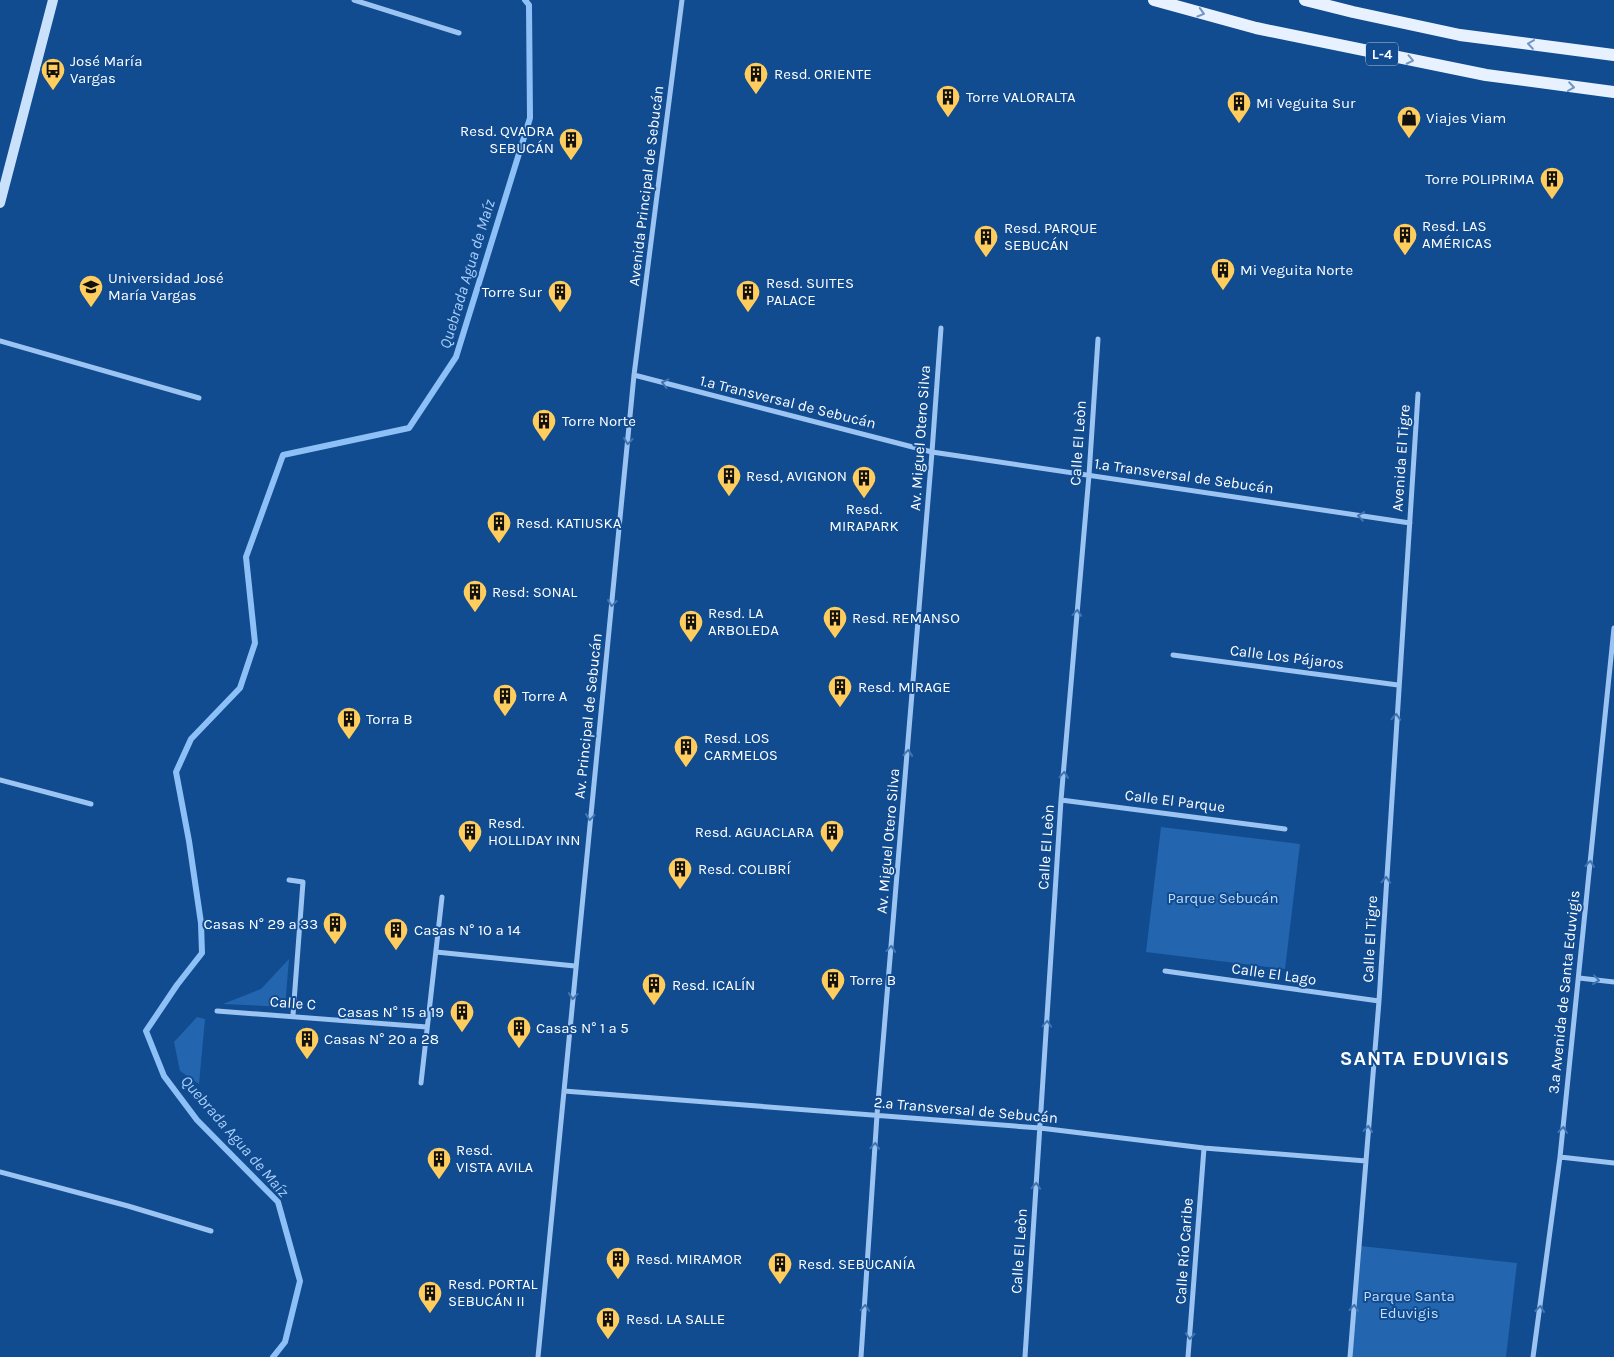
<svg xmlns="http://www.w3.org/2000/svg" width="1614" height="1357" viewBox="0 0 1614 1357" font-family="Karla,sans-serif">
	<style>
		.green { fill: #2365af }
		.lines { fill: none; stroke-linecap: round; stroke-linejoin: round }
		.stream { stroke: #8dc0f6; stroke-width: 6 }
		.street { stroke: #9bc4f2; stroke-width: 5 }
		.secondary { stroke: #cae1fc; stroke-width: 10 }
		.primary { stroke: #e7f1ff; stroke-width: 12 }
		.oneway { stroke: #7196c2 }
		.oneway2 { stroke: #4175b2 }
		.labels { text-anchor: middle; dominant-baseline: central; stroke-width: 4; stroke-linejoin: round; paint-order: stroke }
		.shield { fill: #114b90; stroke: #b8c9de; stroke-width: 1 }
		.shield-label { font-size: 14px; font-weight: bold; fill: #fff }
		.poi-label { font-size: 15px; fill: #fff; stroke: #114b90; text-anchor: start }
		.street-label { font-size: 15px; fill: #fff; stroke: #114b90 }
		.park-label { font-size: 15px; fill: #c3defd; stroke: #114b90 }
		.water-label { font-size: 16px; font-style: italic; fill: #a7cef9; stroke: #114b90 }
		.district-label { font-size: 20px; font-weight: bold; letter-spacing: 1px; fill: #fff; stroke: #114b90 }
	</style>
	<rect width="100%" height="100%" fill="#114b90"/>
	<path class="green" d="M1161,827l139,17 -15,125 -139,-17z
		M289,959l-4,48 -62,-3 38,-15z
		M197,1017l8,2 -6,65 -19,-13 -6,-29z
		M1361,1246l156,17 -11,94h-157z"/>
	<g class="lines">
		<path class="stream" d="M273,1357l12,-15 15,-61 -22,-79 -81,-82 -33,-44 -18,-45 31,-46 25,-32 -1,-30 -12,-82 -13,-69 15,-33 49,-51 15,-45 -9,-86 37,-102 126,-27 47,-71 74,-239 -1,-113 -4,-5"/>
		<path class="street" d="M354,0l105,33
			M0,341l199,57
			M634,375l298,77 478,71
			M1173,655l225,30
			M0,780l91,24
			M1061,800l224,29
			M289,880l14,2 -10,133
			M436,952l139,14
			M1165,971l214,30
			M1579,978l35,4
			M217,1011l210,16
			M421,1083l21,-186
			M564,1091l476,37 164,20 162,13
			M1560,1157l54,6
			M0,1172l128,34 83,25
			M538,1357l96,-982 48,-375
			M861,1357l16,-242 55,-663 9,-124
			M1025,1357l36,-557 28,-325 9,-136
			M1188,1357l16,-209
			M1350,1357l29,-356 39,-607
			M1533,1357l27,-200 54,-529"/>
		<path class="secondary" d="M0,203l53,-203"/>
		<path class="primary" d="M1154,0l102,28 230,47 128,17
			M1305,0l48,12 107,23 154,20"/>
	</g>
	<defs><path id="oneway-chevron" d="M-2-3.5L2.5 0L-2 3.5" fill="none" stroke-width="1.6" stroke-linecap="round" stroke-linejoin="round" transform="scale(1.25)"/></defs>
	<g class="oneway">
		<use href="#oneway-chevron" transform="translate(1201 13) rotate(16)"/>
		<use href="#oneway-chevron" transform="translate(1531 44) rotate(-172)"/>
		<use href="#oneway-chevron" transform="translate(1410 60) rotate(12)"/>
		<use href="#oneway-chevron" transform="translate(1571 87) rotate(8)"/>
	</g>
	<g class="oneway2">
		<use href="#oneway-chevron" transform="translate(665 383) rotate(-166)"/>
		<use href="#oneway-chevron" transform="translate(628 441) rotate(96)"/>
		<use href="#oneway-chevron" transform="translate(1361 516) rotate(-172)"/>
		<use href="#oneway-chevron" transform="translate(612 603) rotate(96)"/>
		<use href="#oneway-chevron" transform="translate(1077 613) rotate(-85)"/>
		<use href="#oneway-chevron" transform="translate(1396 717) rotate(-87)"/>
		<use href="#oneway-chevron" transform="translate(908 753) rotate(-85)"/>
		<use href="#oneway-chevron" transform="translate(1064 775) rotate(-85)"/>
		<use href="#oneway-chevron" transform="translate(590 817) rotate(96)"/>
		<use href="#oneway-chevron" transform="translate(1590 864) rotate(-84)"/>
		<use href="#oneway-chevron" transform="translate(1386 880) rotate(-87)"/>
		<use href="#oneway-chevron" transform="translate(891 949) rotate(-85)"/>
		<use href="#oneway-chevron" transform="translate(1596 980) rotate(7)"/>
		<use href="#oneway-chevron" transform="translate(573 996) rotate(95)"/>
		<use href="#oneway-chevron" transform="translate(1047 1024) rotate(-86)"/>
		<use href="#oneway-chevron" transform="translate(1368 1129) rotate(-85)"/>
		<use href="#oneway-chevron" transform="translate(1563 1130) rotate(-84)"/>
		<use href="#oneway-chevron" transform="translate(875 1146) rotate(-86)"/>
		<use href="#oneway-chevron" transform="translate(1036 1186) rotate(-86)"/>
		<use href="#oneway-chevron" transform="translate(865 1308) rotate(-86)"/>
		<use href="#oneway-chevron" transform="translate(1354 1308) rotate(-85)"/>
		<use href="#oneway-chevron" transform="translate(1540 1309) rotate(-83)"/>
		<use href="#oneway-chevron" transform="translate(1190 1336) rotate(94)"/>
	</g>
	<defs>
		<symbol id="bus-pin" viewBox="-11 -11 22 30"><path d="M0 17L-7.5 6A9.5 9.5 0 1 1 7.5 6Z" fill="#ffcd5d" stroke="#114b90"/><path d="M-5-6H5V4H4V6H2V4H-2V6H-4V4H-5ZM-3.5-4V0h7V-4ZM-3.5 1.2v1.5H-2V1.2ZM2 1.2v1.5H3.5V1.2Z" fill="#111"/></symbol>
		<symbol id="building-pin" viewBox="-11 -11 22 30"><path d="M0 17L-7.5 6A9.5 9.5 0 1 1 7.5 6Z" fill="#ffcd5d" stroke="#114b90"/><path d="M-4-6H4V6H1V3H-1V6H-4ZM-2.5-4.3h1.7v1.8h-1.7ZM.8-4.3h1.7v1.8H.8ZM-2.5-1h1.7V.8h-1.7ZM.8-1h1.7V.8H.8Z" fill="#111"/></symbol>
		<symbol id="shop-pin" viewBox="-11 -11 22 30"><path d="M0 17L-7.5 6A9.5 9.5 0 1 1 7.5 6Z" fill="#ffcd5d" stroke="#114b90"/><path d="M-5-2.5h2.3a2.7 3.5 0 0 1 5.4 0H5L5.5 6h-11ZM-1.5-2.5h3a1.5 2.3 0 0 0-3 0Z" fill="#111"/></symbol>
		<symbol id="university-pin" viewBox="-11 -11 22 30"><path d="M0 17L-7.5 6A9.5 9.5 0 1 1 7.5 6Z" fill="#ffcd5d" stroke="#114b90"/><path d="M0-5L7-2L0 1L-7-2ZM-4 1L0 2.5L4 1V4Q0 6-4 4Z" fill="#111"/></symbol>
	</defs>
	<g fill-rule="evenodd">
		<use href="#bus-pin" x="39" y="56" width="28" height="38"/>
		<use href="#building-pin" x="742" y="60" width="28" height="38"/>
		<use href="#building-pin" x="934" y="83" width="28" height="38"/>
		<use href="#building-pin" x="1225" y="89" width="28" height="38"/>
		<use href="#shop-pin" x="1395" y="104" width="28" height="38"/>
		<use href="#building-pin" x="557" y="126" width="28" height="38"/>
		<use href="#building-pin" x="1538" y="165" width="28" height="38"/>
		<use href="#building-pin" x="1391" y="221" width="28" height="38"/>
		<use href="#building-pin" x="972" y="223" width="28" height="38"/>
		<use href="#building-pin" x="1209" y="256" width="28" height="38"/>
		<use href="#university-pin" x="77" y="273" width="28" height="38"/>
		<use href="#building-pin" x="546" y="278" width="28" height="38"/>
		<use href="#building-pin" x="734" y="278" width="28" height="38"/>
		<use href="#building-pin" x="530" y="407" width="28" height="38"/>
		<use href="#building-pin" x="715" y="462" width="28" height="38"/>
		<use href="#building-pin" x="850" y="464" width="28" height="38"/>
		<use href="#building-pin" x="485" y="509" width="28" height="38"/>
		<use href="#building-pin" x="461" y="578" width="28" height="38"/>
		<use href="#building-pin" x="821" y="604" width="28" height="38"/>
		<use href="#building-pin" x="677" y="608" width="28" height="38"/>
		<use href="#building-pin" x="826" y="673" width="28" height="38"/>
		<use href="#building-pin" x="491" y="682" width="28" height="38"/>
		<use href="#building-pin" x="335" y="705" width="28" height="38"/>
		<use href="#building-pin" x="672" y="733" width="28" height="38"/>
		<use href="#building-pin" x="456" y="818" width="28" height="38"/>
		<use href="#building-pin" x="818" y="818" width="28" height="38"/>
		<use href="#building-pin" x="666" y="855" width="28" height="38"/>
		<use href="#building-pin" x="321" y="910" width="28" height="38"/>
		<use href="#building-pin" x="382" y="916" width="28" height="38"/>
		<use href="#building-pin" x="819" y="966" width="28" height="38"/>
		<use href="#building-pin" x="640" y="971" width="28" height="38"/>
		<use href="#building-pin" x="448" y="998" width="28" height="38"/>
		<use href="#building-pin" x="505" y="1014" width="28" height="38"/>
		<use href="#building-pin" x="293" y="1025" width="28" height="38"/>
		<use href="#building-pin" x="425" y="1145" width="28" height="38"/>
		<use href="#building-pin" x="604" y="1245" width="28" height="38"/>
		<use href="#building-pin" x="766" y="1250" width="28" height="38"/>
		<use href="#building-pin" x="416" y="1279" width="28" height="38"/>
		<use href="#building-pin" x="594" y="1305" width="28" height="38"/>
	</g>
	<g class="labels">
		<rect class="shield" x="1366" y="42.5" width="32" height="23" rx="4"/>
		<g class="shield-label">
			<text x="1382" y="54">L-4</text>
		</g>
		<g class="poi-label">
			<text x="70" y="61">José María<tspan x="70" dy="17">Vargas</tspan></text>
			<text x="774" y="74">Resd. ORIENTE</text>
			<text x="966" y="97">Torre VALORALTA</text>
			<text x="1256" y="103">Mi Veguita Sur</text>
			<text x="1426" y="118">Viajes Viam</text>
			<text x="554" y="131" text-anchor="end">Resd. QVADRA<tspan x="554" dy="17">SEBUCÁN</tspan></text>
			<text x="1534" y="179" text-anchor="end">Torre POLIPRIMA</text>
			<text x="1422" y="226">Resd. LAS<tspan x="1422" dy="17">AMÉRICAS</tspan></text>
			<text x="1004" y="228">Resd. PARQUE<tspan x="1004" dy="17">SEBUCÁN</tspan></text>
			<text x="1240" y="270">Mi Veguita Norte</text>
			<text x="108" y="278">Universidad José<tspan x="108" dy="17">María Vargas</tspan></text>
			<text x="766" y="283">Resd. SUITES<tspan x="766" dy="17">PALACE</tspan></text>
			<text x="542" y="292" text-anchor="end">Torre Sur</text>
			<text x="562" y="421">Torre Norte</text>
			<text x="746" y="476">Resd, AVIGNON</text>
			<text x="864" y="509" text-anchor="middle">Resd.<tspan x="864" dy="17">MIRAPARK</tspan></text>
			<text x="516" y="523">Resd. KATIUSKA</text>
			<text x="492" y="592">Resd: SONAL</text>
			<text x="708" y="613">Resd. LA<tspan x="708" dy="17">ARBOLEDA</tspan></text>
			<text x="852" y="618">Resd. REMANSO</text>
			<text x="858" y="687">Resd. MIRAGE</text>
			<text x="522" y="696">Torre A</text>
			<text x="366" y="719">Torra B</text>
			<text x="704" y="738">Resd. LOS<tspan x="704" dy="17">CARMELOS</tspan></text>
			<text x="488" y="823">Resd.<tspan x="488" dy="17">HOLLIDAY INN</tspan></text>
			<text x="814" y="832" text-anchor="end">Resd. AGUACLARA</text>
			<text x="698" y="869">Resd. COLIBRÍ</text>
			<text x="318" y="924" text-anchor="end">Casas N° 29 a 33</text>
			<text x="414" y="930">Casas N° 10 a 14</text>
			<text x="850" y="980">Torre B</text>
			<text x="672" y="985">Resd. ICALÍN</text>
			<text x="444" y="1012" text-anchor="end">Casas N° 15 a 19</text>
			<text x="536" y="1028">Casas N° 1 a 5</text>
			<text x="324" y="1039">Casas N° 20 a 28</text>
			<text x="456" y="1150">Resd.<tspan x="456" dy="17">VISTA AVILA</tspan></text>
			<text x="636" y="1259">Resd. MIRAMOR</text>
			<text x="798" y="1264">Resd. SEBUCANÍA</text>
			<text x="448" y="1284">Resd. PORTAL<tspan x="448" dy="17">SEBUCÁN II</tspan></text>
			<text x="626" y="1319">Resd. LA SALLE</text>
		</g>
		<g class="street-label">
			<text transform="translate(646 186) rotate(-83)">Avenida Principal de Sebucán</text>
			<text transform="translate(788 402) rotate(14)">1.ª Transversal de Sebucán</text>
			<text transform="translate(920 438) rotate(-86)">Av. Miguel Otero Silva</text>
			<text transform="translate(1078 443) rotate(-86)">Calle El Leòn</text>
			<text transform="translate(1401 458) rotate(-86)">Avenida El Tigre</text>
			<text transform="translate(1184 476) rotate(8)">1.ª Transversal de Sebucán</text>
			<text transform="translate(1287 657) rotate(7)">Calle Los Pájaros</text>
			<text transform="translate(588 716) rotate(-84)">Av. Principal de Sebucán</text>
			<text transform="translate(1175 801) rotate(7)">Calle El Parque</text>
			<text transform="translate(888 841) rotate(-85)">Av. Miguel Otero Silva</text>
			<text transform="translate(1046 847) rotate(-86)">Calle El Leòn</text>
			<text transform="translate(1370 939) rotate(-87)">Calle El Tigre</text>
			<text transform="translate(1274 974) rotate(8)">Calle El Lago</text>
			<text transform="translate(1564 992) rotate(-84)">3.ª Avenida de Santa Eduvigis</text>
			<text transform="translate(293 1003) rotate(4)">Calle C</text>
			<text transform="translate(966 1110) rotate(5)">2.ª Transversal de Sebucán</text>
			<text transform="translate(1019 1251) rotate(-86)">Calle El Leòn</text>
			<text transform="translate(1184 1251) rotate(-86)">Calle Río Caribe</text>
		</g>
		<g class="park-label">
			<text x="1223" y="898">Parque Sebucán</text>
			<text x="1409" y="1296">Parque Santa<tspan x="1409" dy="17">Eduvigis</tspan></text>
		</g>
		<g class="water-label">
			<text transform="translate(467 274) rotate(-73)">Quebrada Agua de Maíz</text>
			<text transform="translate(235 1136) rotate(49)">Quebrada Agua de Maíz</text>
		</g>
		<g class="district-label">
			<text x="1425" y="1058">SANTA EDUVIGIS</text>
		</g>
	</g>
</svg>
